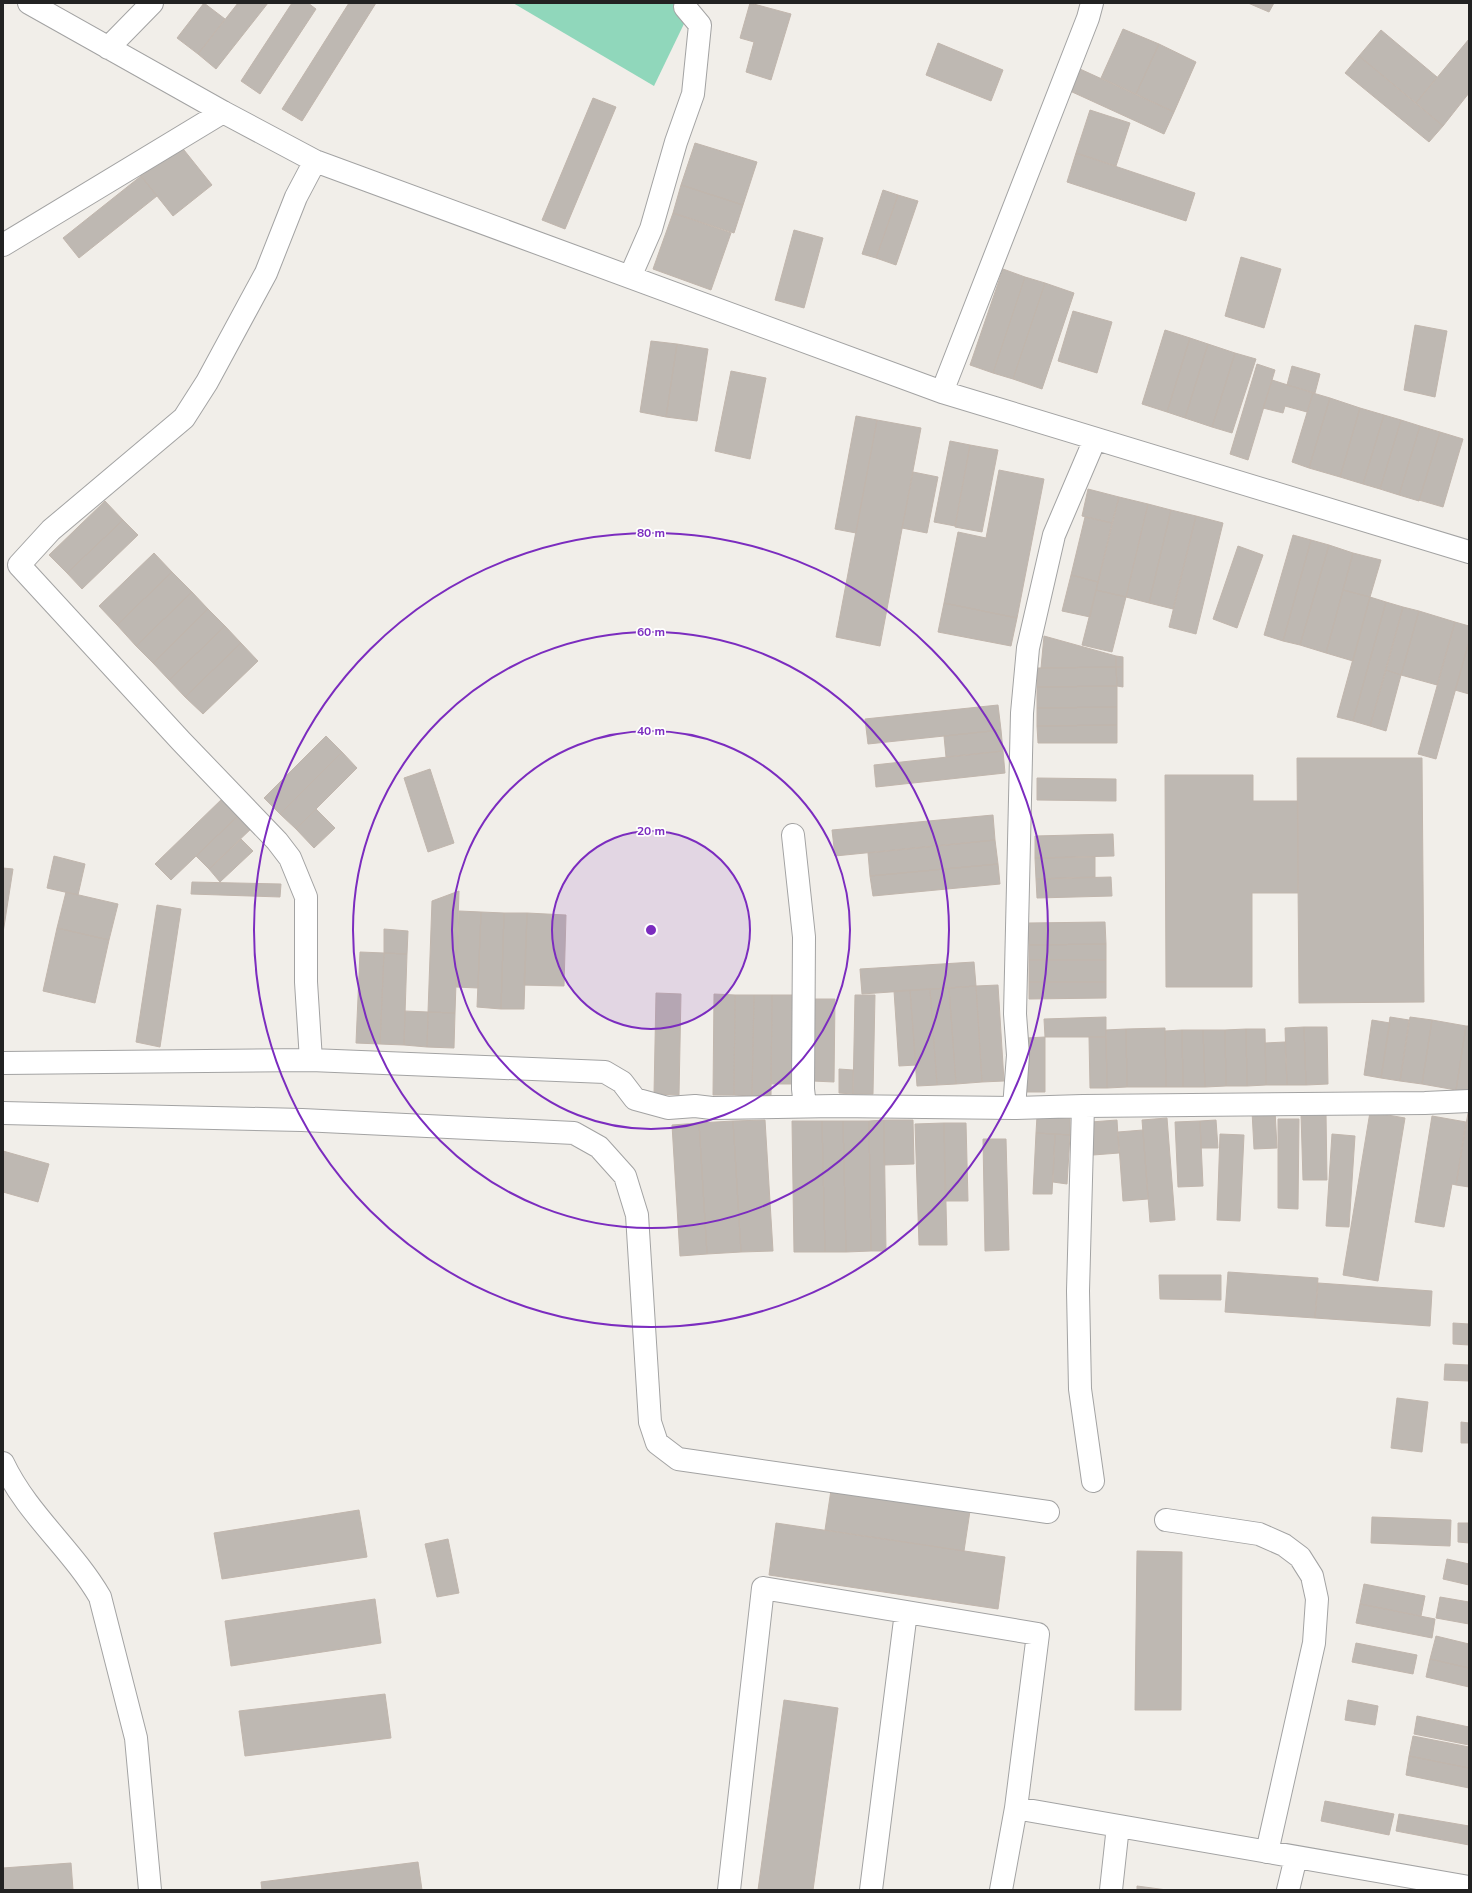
<svg xmlns="http://www.w3.org/2000/svg" width="1472" height="1893" viewBox="0 0 1472 1893" font-family="'Nunito Sans',sans-serif">
	<style>
		.pitch { fill: #90d7bb }
		.building { fill: #beb8b2; stroke: #c1b6ad }
		.lines { fill: none; stroke-linecap: round; stroke-linejoin: round }
		.minor-casing { stroke: #a3a3a3; stroke-width: 24 }
		.minor { stroke: #fff; stroke-width: 22 }
		.ring { fill: none; stroke: #7b2cbf; stroke-width: 2 }
		.centre { fill: #7b2cbf; stroke: #fff; stroke-width: 2 }
		.ring-label { font-size: 12px; text-anchor: middle; font-weight: bold; fill: #7b2cbf; stroke: #fff; stroke-width: 3.5; stroke-linejoin: round; paint-order: stroke }
	</style>
	<rect width="100%" height="100%" fill="#f1eee9"/>
	<path class="pitch" d="M513,3h181l-40,83z"/>
	<path class="building" d="M204,3l21,16 -27,35 -21,-16z
		M238,3h30l-52,66 -18,-15z
		M292,3h16l8,6 -56,85 -19,-13z
		M349,3h27l-74,118 -20,-12z
		M750,3l41,11 -20,66 -25,-8 8,-30 -14,-4z
		M1248,3h26l-5,9z
		M1123,29l36,15 -23,50 -35,-16z
		M1381,30l56,47 -21,26 -57,-47z
		M1469,39v54l-26,33 -27,-23z
		M938,43l65,27 -12,31 -65,-26z
		M1159,44l37,18 -22,50 -38,-18z
		M1359,56l84,70 -14,16 -84,-69z
		M1080,69l94,43 -10,22 -94,-43z
		M593,98l23,9 -51,122 -23,-9z
		M1090,110l40,13 -14,43 -40,-13z
		M695,143l62,19 -14,43 -62,-20z
		M180,145l32,40 -39,31 -32,-40z
		M1076,153l119,40 -9,28 -119,-39z
		M141,176l16,20 -78,62 -16,-20z
		M681,185l62,20 -9,28 -61,-20z
		M883,190l15,5 -22,63 -14,-4z
		M898,195l20,6 -22,64 -20,-7z
		M673,213l58,20 -20,57 -58,-21z
		M794,230l29,8 -19,70 -29,-8z
		M1241,257l40,12 -17,59 -39,-12z
		M1003,269l22,8 -32,96 -23,-8z
		M1025,277l20,6 -32,96 -20,-6z
		M1045,283l29,10 -32,96 -29,-10z
		M1073,311l39,11 -15,51 -39,-12z
		M1415,325l32,6 -12,66 -31,-7z
		M1165,330l25,8 -23,74 -25,-8z
		M1190,338l18,6 -23,74 -18,-6z
		M651,341l26,3 -11,73 -26,-5z
		M677,344l31,5 -11,72 -31,-4z
		M1208,344l27,9 -23,74 -27,-9z
		M1235,353l21,6 -24,74 -20,-6z
		M1257,364l18,6 -27,90 -18,-6z
		M1292,366l28,8 -5,19 -28,-8z
		M731,371l35,7 -16,81 -35,-8z
		M1272,380l41,13 -6,19 -22,-6 -2,7 -20,-5z
		M1313,393l17,5 -21,70 -17,-6z
		M1330,398l30,10 -20,69 -31,-9z
		M1360,408l24,7 -21,69 -23,-7z
		M1384,415l17,5 -21,69 -17,-5z
		M856,416l21,4 -21,113 -21,-4z
		M877,420l44,8 -41,218 -44,-9z
		M1401,420l19,6 -21,69 -19,-6z
		M1420,426l20,6 -21,69 -20,-6z
		M1440,432l23,7 -20,68 -24,-7z
		M950,441l20,4 -15,81 -21,-4z
		M970,445l28,5 -16,82 -27,-5z
		M999,470l45,9 -27,139 -73,-15 14,-71 28,6z
		M913,472l25,5 -11,56 -25,-5z
		M1088,489l31,8 -7,26 -30,-7z
		M1119,497l29,7 -22,93 -30,-7z
		M105,501l18,19 -56,53 -18,-18z
		M1148,504l23,6 -22,93 -23,-6z
		M1171,510l25,6 -23,93 -24,-6z
		M1196,516l27,7 -27,111 -27,-7z
		M1085,517l27,6 -14,59 -27,-7z
		M123,520l15,15 -56,54 -15,-16z
		M1293,535l18,5 -28,101 -19,-6z
		M1311,540l18,5 -29,100 -17,-4z
		M1329,545l24,8 -27,100 -26,-8z
		M1238,546l25,9 -26,73 -24,-9z
		M154,553l18,19 -55,53 -18,-19z
		M1353,553l28,7 -11,37 -27,-7z
		M172,572l20,20 -56,54 -19,-21z
		M1071,575l27,7 -8,35 -28,-6z
		M1096,590l30,7 -14,55 -30,-7z
		M1343,590l27,7 -17,64 -27,-8z
		M192,592l16,17 -55,54 -17,-17z
		M1370,597l16,5 -33,119 -16,-4z
		M1386,602l17,5 -33,119 -17,-5z
		M944,603l73,15 -6,28 -73,-14z
		M1403,607l16,4 -18,64 -15,-5z
		M208,609l17,17 -56,54 -16,-17z
		M1419,611l36,11 -18,63 -36,-10z
		M1455,622l14,4v16l-33,117 -18,-5z
		M225,626l16,17 -56,54 -16,-17z
		M1044,636l72,20v11l-75,1z
		M1469,642v52l-14,-4z
		M241,643l17,18 -55,53 -18,-17z
		M1116,656l7,1v10h-7z
		M1116,667h7v20l-6,-1z
		M1116,667l1,19 -80,1v-19z
		M1386,670l15,5 -15,56 -16,-5z
		M1117,686v21l-80,1v-21z
		M998,705l3,25 -133,14 -3,-25z
		M1117,707v18l-80,1v-18z
		M1117,725v18h-79l-1,-17z
		M1001,730l2,21 -57,6 -2,-21z
		M326,736l16,16 -62,62 -16,-16z
		M1003,751l2,22 -129,14 -2,-22z
		M342,752l15,16 -61,61 -16,-15z
		M1297,758h125l2,244 -125,1z
		M430,769l24,74 -26,9 -24,-74z
		M1165,775h88v26h45v92h-46v94h-86z
		M1037,778l79,1v22l-79,-1z
		M225,796l16,17 -70,67 -16,-16z
		M316,809l19,19 -21,20 -18,-19z
		M241,813l13,13 -45,43 -13,-13z
		M993,815l2,25 -160,16 -3,-26z
		M1113,834l1,22 -79,2v-22z
		M241,839l12,12 -33,31 -11,-13z
		M995,840l3,24 -128,12 -2,-23z
		M54,856l31,8 -7,31 -31,-7z
		M1095,857v20l-59,2 -1,-21z
		M998,864l2,20 -127,12 -3,-20z
		M3,868l10,1 -10,64z
		M1111,877l1,19 -75,2 -1,-19z
		M192,882l89,2 -1,13 -89,-3z
		M459,891l-4,122 -27,-1 4,-111z
		M66,892l52,12 -9,36 -52,-12z
		M157,905l24,4 -21,138 -24,-5z
		M459,911l22,1 -3,76 -22,-1z
		M481,912l23,1 -3,96 -24,-2z
		M504,913h23l-3,96h-23z
		M527,913l39,2 -2,71 -40,-1z
		M1105,922l1,22 -77,1 -1,-22z
		M57,928l52,12 -14,63 -52,-12z
		M384,929l24,2 -1,23 -23,-1z
		M1106,944v16h-77v-15z
		M360,952l24,1 -4,91 -24,-1z
		M384,953l23,1 -3,91 -24,-1z
		M1029,960h77v22h-77z
		M974,962l2,24 -114,8 -2,-25z
		M1029,982h77v16l-77,1z
		M998,985l6,96 -22,1 -6,-96z
		M976,986l6,96 -26,2 -7,-96z
		M949,988l7,96 -19,1 -7,-96z
		M930,989l7,96 -20,1 -7,-96z
		M910,990l6,75 -17,1 -5,-75z
		M656,993l25,1 -2,101 -25,-1z
		M714,994l21,1 -1,100h-21z
		M735,995h19l-2,101 -18,-1z
		M754,995h18l-1,101h-19z
		M772,995h23l-1,89h-23z
		M855,995h20l-2,99h-20z
		M815,999h20l-1,83 -21,-1z
		M405,1011l23,1 -1,35 -23,-2z
		M428,1012l27,1 -1,35 -27,-1z
		M1106,1017v20h-61l-1,-18z
		M1390,1017l19,3 -9,61 -19,-3z
		M1410,1017l22,3 -10,64 -22,-3z
		M1372,1020l18,3 -9,55 -17,-3z
		M1432,1020l34,6 -10,64 -34,-6z
		M1466,1026h3v66l-13,-2z
		M1304,1027l2,58h-19l-2,-57z
		M1304,1027h23l1,57 -22,1z
		M1165,1028l1,59h-39l-1,-58z
		M1126,1029l1,58 -20,1 -1,-58z
		M1246,1029h19l1,56 -19,1z
		M1246,1029l1,57h-21l-1,-56z
		M1182,1030h21l2,57h-22z
		M1182,1030l1,57h-17l-1,-56z
		M1203,1030h22l1,56 -21,1z
		M1045,1037v55h-18l-1,-54z
		M1089,1037h17l1,51h-17z
		M1285,1042l2,43h-21l-1,-42z
		M839,1069l14,1v24l-14,-1z
		M1469,1107v80l-13,-2z
		M1275,1110l2,38 -23,1 -2,-38z
		M1370,1112l35,6 -27,163 -35,-6z
		M1326,1113l1,67h-24l-2,-66z
		M1037,1116l33,2v17l-34,-2z
		M1432,1116l34,6 -10,63 -4,-1 -8,43 -29,-5z
		M1167,1118l8,102 -25,2 -8,-102z
		M1278,1119h21l-1,90 -20,-1z
		M765,1120l8,131 -32,1 -8,-131z
		M884,1120h29l1,44 -30,1z
		M884,1120l2,131h-15l-2,-130z
		M1117,1120l2,33 -26,2 -2,-33z
		M1216,1120l2,28h-17l-1,-27z
		M733,1121l8,131 -34,2 -8,-131z
		M792,1121h30l3,131h-31z
		M822,1121h21l3,131h-21z
		M843,1121h26l2,130 -25,1z
		M1200,1121l3,65 -25,1 -3,-65z
		M699,1123l8,131 -27,2 -8,-131z
		M944,1123l3,122h-28l-4,-121z
		M944,1123h22l2,78h-23z
		M1143,1130l5,69 -25,2 -5,-69z
		M1036,1133l19,1 -3,60h-19z
		M1055,1134l15,1 -3,49 -14,-2z
		M1220,1134l24,1 -4,86 -23,-1z
		M1332,1134l23,2 -6,91 -23,-1z
		M983,1139h23l3,111 -24,1z
		M3,1151l46,13 -11,38 -35,-10z
		M1228,1272l90,6 -3,40 -90,-6z
		M1159,1275h62v25l-61,-1z
		M1318,1283l114,8 -2,35 -115,-8z
		M1453,1323l16,1v21l-16,-1z
		M1445,1364l24,1v16l-25,-1z
		M1397,1398l31,4 -6,50 -31,-4z
		M1461,1422l8,1v20h-8z
		M831,1490l139,21 -6,40 -139,-21z
		M359,1510l8,47 -145,22 -8,-46z
		M1372,1517l79,3 -1,26 -79,-3z
		M776,1523l229,34 -7,52 -229,-34z
		M1458,1523h11v20l-11,-1z
		M448,1539l11,54 -22,4 -12,-53z
		M1137,1551l45,1 -1,158h-46z
		M1447,1559l22,5v21l-26,-6z
		M1364,1584l61,12 -4,20 -61,-12z
		M1440,1597l29,5v22l-33,-6z
		M375,1599l6,44 -150,23 -6,-45z
		M1360,1604l75,15 -3,19 -76,-15z
		M1436,1636l33,8v24l-39,-9z
		M1356,1643l61,12 -4,19 -61,-12z
		M1430,1659l39,9v19l-43,-10z
		M385,1694l6,44 -146,18 -6,-45z
		M784,1700l54,8 -25,182h-55z
		M1348,1700l30,6 -3,19 -30,-5z
		M1417,1716l52,11v18l-55,-11z
		M1413,1736l56,11v21l-60,-12z
		M1409,1756l60,12v20l-63,-13z
		M1325,1801l69,13 -5,21 -68,-14z
		M1399,1814l70,12v19l-73,-14z
		M418,1862l4,28h-160l-1,-8z
		M71,1863l2,27h-70v-22z
		M1137,1886l30,4h-30z"/>
	<g class="lines">
		<defs>
			<path id="minor" d="M29,3l194,109 92,49 627,231 527,160
				M108,48l44,-45
				M3,245l220,-133
				M630,277l21,-48 25,-87 17,-48 7,-69 -15,-18
				M942,392l146,-374 4,-15
				M793,835l11,102 -1,152 2,17
				M311,1060l-5,-78v-85l-16,-39 -13,-17 -96,-100 -162,-176 32,-35 133,-112 23,-36 59,-109 30,-76 19,-36
				M3,1063l308,-3 294,12 17,10 13,17 33,9 27,-2 17,2 123,-2 179,2
				M1083,1106l342,-3 44,-2
				M3,1113l299,7 272,13 25,14 26,29 12,39 13,207 7,21 21,16 370,53
				M3,1463c24,51 69,86 97,134l36,141 14,152
				M1093,1481l-13,-92 -2,-98 5,-185 -69,2 4,-53 -3,-41 7,-301 6,-65 26,-113 41,-96
				M1166,1520l93,14 25,11 16,12 12,19 5,23 -3,44 -47,209
				M729,1890l34,-302 275,46 -22,174 453,79
				M871,1890l35,-278
				M1001,1890l15,-82
				M1111,1890l7,-64
				M1288,1890l8,-33"/>
		</defs>
		<use href="#minor" class="minor-casing"/>
		<use href="#minor" class="minor"/>
	</g>
	<circle cx="651" cy="930" r="99" fill="#7b2cbf" fill-opacity=".12"/>
	<g class="ring">
		<circle cx="651" cy="930" r="99"/>
		<circle cx="651" cy="930" r="199"/>
		<circle cx="651" cy="930" r="298"/>
		<circle cx="651" cy="930" r="397"/>
	</g>
	<circle cx="651" cy="930" r="6" class="centre"/>
	<g class="ring-label">
		<text x="651" y="537">80 m</text>
		<text x="651" y="636">60 m</text>
		<text x="651" y="735">40 m</text>
		<text x="651" y="835">20 m</text>
	</g>
	<rect width="1472" height="1893" fill="none" stroke="#222222" stroke-width="8"/>
</svg>
